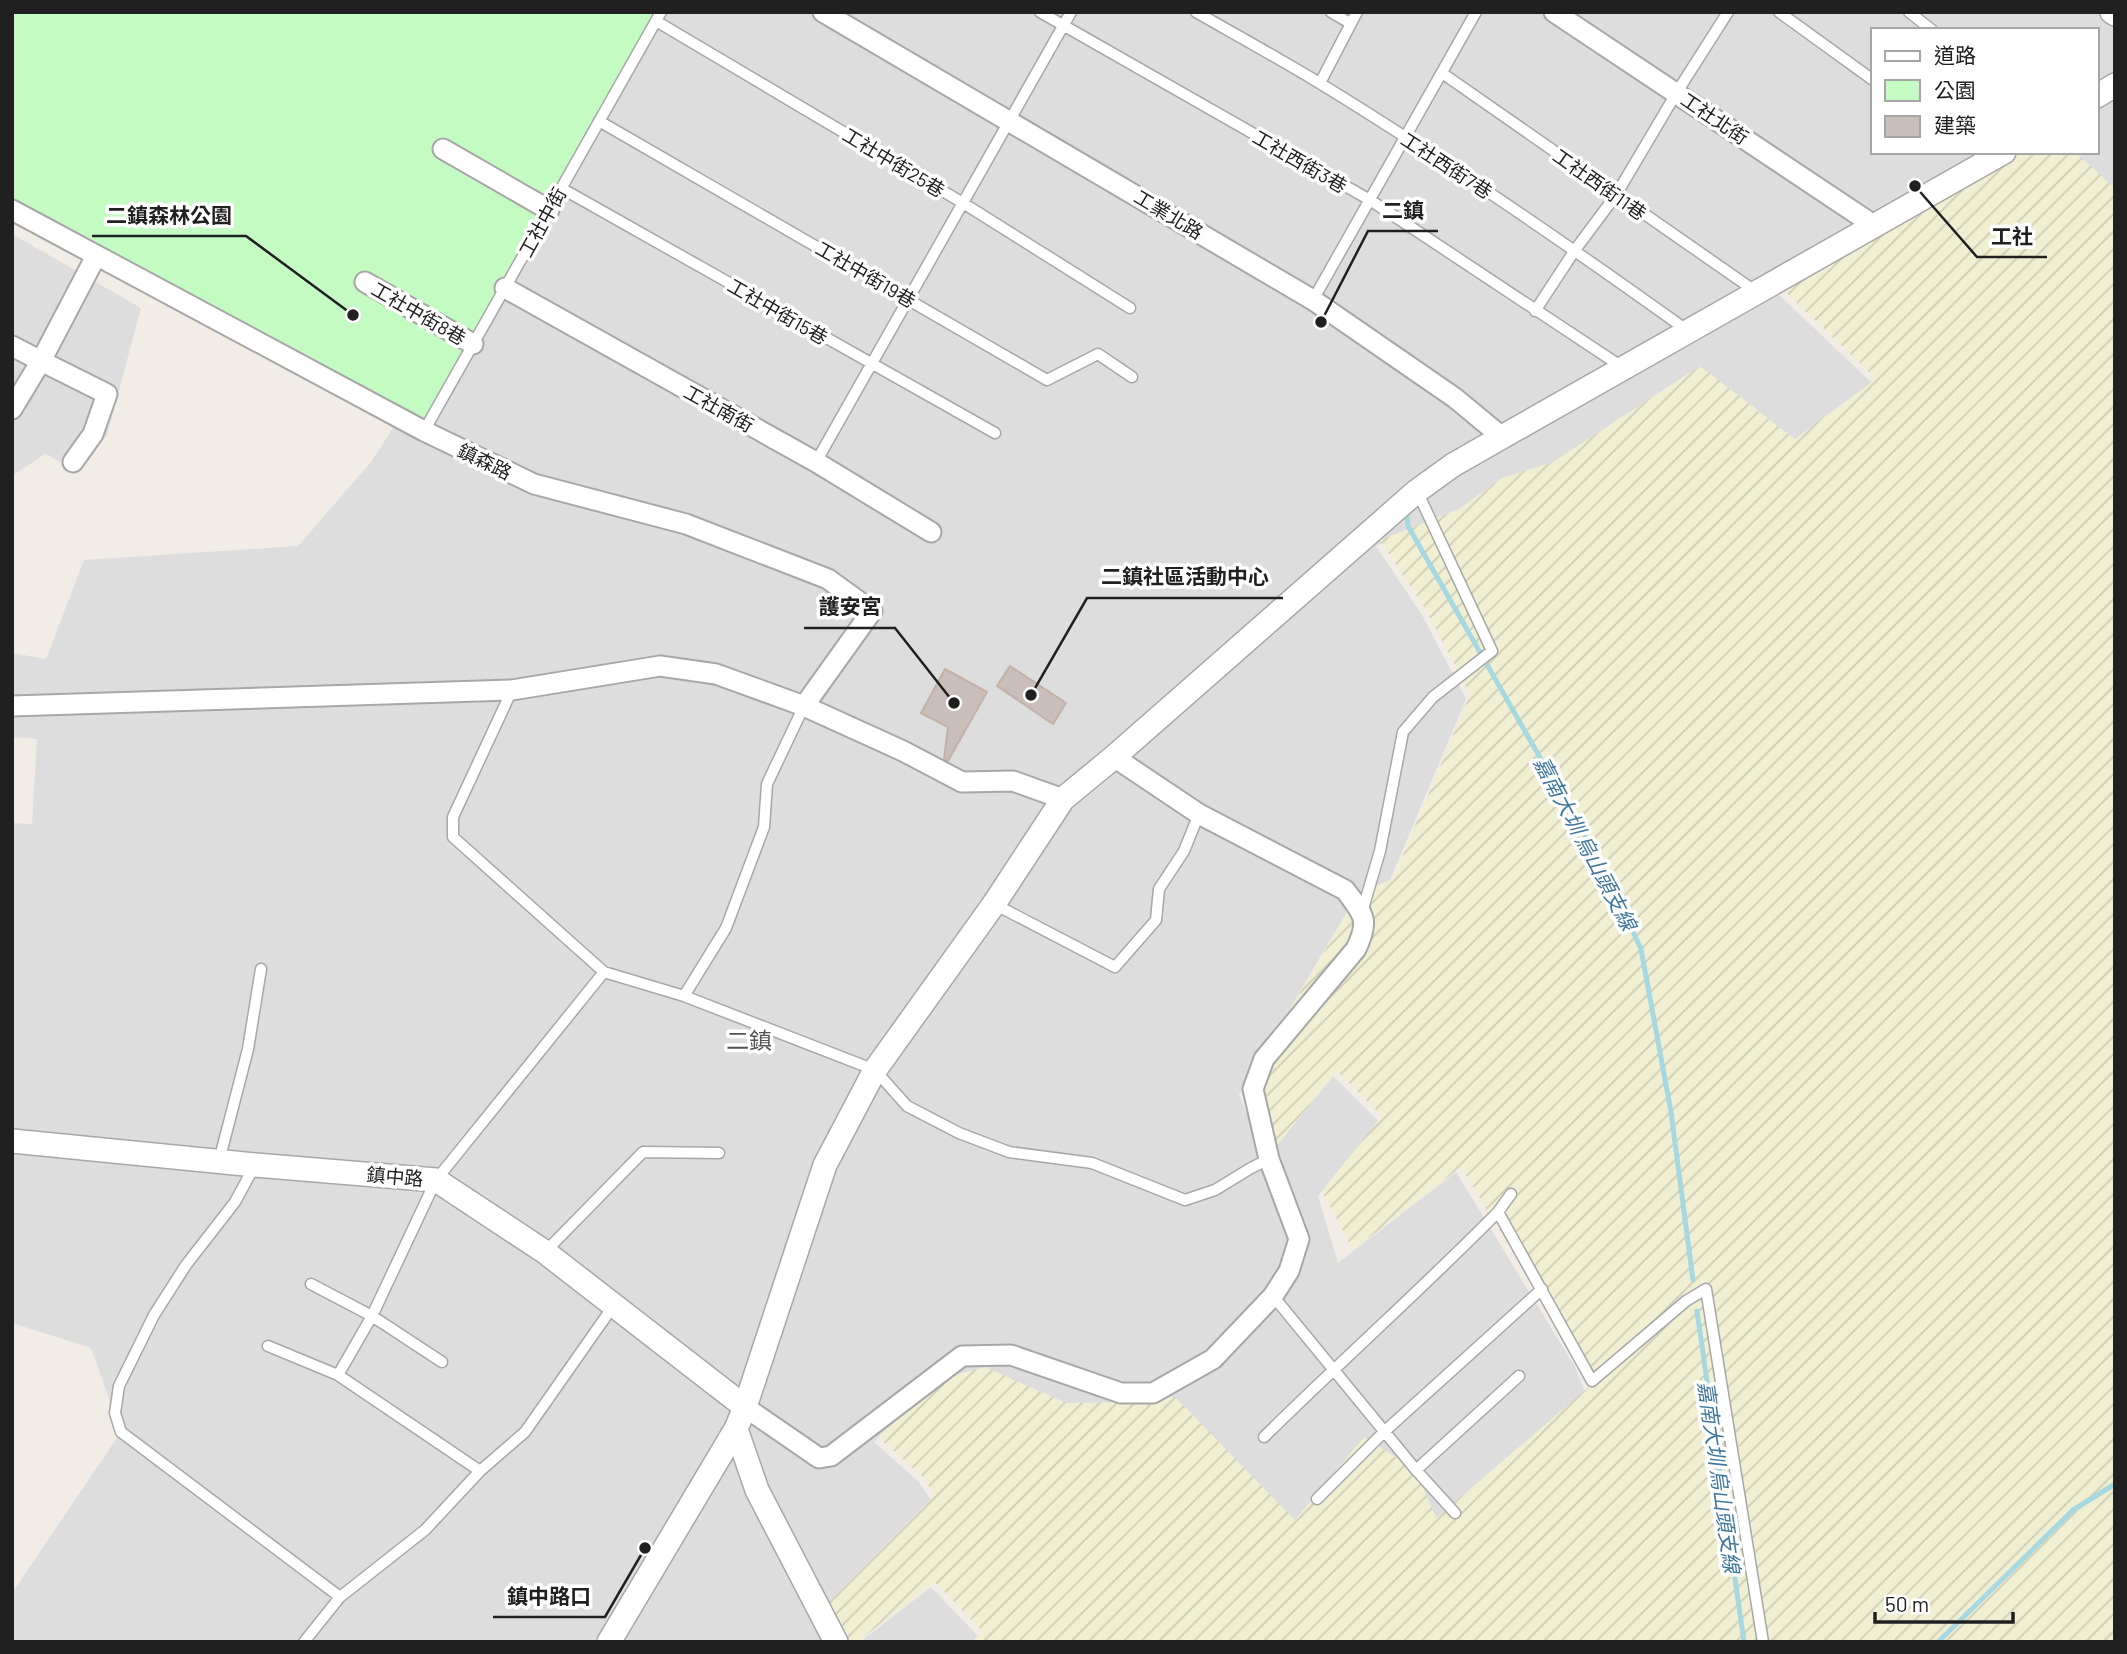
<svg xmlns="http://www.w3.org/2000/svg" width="2127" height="1654" viewBox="0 0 2127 1654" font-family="Barlow,'Noto Sans TC',sans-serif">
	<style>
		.residential { fill: #dedddd }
		.farmland { fill: url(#farmland-furrows) }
		.park { fill: #c4fbc2 }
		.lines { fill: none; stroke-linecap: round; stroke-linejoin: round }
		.stream { stroke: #a5d8e0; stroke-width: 5 }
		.building { fill: #c9beb9; stroke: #c3b1a8; stroke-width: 2 }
		.service-casing { stroke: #a7a7a7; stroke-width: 13 }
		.minor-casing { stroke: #a7a7a7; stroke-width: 23 }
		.tertiary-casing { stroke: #a7a7a7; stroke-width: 26 }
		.service { stroke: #fff; stroke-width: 10 }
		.minor { stroke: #fff; stroke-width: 19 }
		.tertiary { stroke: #fff; stroke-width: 23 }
		.labels { text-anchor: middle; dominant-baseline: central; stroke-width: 7; stroke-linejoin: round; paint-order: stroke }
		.street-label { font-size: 19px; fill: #202020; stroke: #fff }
		.water-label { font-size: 21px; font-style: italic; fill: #40779c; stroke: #fff }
		.quarter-label { font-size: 23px; fill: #535353; stroke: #fff }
		.leader { fill: none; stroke: #202020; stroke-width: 2.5 }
		.callout-dot { fill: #202020; stroke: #fff; stroke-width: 2.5 }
		.callout-label { font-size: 21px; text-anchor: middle; font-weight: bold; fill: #202020; stroke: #fff; stroke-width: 7; stroke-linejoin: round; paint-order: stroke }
	</style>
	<defs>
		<pattern id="farmland-furrows" width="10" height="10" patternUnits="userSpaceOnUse" patternTransform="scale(1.75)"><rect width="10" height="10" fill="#f0efd1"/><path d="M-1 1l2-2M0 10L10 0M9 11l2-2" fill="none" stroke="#cecdb3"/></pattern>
	</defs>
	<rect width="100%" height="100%" fill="#f1ece6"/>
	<path class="residential" d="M656,12h1459v185l-51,-45h33v-122h-224v122h132l-234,135 102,97 -82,61 -242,23 -94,46 -79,32 46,69 44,84 -78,186 -33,13 -116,197 27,64 67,-83 46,46 -61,74 20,67 118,-91 119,195 10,25 -154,132 -140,1 -229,-117 -124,-25 -64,59 44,39 13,19 -91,142h-828v-49l109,-161 -30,-84 -79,-25v-500l20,1 5,-85 -25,-2v-84l34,6 38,-99 214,-14 74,-85z
		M12,234l129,74 -34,127 -29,36 -33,-17 -33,22z
		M931,1587l47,49 -5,6h-113z"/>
	<path class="farmland" d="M2000,152h74l41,36v1454h-1143l10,-11 -47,-49 -78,60h-10l-21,-37 109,-110 -13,-19 -44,-39 64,-59 43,-11 81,36 63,-1 46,-5 120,123 69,-83 52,33 20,48 153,-131 -46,-85 -82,-135 -108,83 -31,-59 60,-75 -45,-45 -67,83 -27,-65 116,-196 34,-14 77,-185 -44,-84 -46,-70 79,-31 43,-31 51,-16 147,-96 95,73 81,-60 -102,-98z"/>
	<path class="park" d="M12,12h649l-237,419 -412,-231z"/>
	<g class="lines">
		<path class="stream" d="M1407,518l1,8 199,349 34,74 30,163 22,168
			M1697,1311l47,331
			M1938,1642l135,-132 42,-26"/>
	</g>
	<path class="building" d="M1010,666l56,37 -13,21 -56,-38z
		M945,669l42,23 -39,69 -4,-2 4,-32 -27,-14z"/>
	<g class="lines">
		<defs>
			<path id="service" d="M1040,12l330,188 252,167
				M1196,12c42,24 84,47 125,72 126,77 247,161 367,247
				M1331,12l19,11
				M1779,12l94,68
				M1909,12l23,18
				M656,21l307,182 167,105
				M1442,73l313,218
				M1320,83l37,-71
				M599,121l448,259 51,-26 34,23
				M561,188l434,245
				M1313,300l163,-288
				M1535,311l40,-61 41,-55 61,-103 51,-80
				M424,431l237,-419
				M816,462l255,-450
				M512,690l-59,127v20l151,135
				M994,904l121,63 41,-47 3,-31 25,-38 15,-37
				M1362,912l18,-61 23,-119 30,-35 59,-46 -75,-160
				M684,996l42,-68 38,-101 3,-43 37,-78
				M219,1161l29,-112 13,-80
				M255,1165l-20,37 -49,63 -32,50 -35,71 -4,27 6,19 219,165
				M1511,1194l-13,18 94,169 94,-80 20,-12 57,353
				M545,1252l98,-100 76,1
				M311,1284l61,32 70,46
				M1273,1296l143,174 39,43
				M268,1346l70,29 142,96
				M338,1375l34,-59 64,-136 168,-208 80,24 191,74 32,36 52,27 50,19 83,11 93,37 30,-10 36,-22 18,-9
				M1264,1437c77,-76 158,-148 234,-225
				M1416,1470l103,-94
				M1317,1499l68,-68 157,-142
				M304,1642l36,-45 85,-67 55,-59 45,-39 89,-127"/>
			<path id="minor" d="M823,12l490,288 142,98 47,39
				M1554,12l321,214
				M443,149l106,61
				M12,210l412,221 110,53 152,40 142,55 44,32 -68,95
				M365,282l108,62
				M505,288l311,174 115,70
				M12,346l29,15 55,-105
				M12,409l29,-48 66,33 -14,40 -20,28
				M12,706l500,-16 148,-24 56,8 88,32 99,45 59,31 51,-1 50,18
				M745,1407l74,51 12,-2 131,-100 49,-1 110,38h32l60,-34 60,-63 16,-25 10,-32 -30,-80 -16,-70 11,-30 92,-110c14,-29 8,-34 -11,-59l-146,-76 -85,-57"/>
			<path id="tertiary" d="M2112,12l3,2
				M2097,96l18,-11
				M12,1141l243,24 181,15 109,72 200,155
				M736,1429l21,61 79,152
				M609,1642l127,-213 9,-22 80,-242 50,-95 119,-166 69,-105 51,-42 303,-266 36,-26 49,-28 502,-285"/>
		</defs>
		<use href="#service" class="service-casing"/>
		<use href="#minor" class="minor-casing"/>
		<use href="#tertiary" class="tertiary-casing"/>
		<use href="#service" class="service"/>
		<use href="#minor" class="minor"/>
		<use href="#tertiary" class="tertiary"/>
	</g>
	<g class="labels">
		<g class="street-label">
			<text transform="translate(1715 118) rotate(34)">工社北街</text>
			<text transform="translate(1300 161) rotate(30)">工社西街3巷</text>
			<text transform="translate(894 162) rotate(31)">工社中街25巷</text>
			<text transform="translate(1447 165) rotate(33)">工社西街7巷</text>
			<text transform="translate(1600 184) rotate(35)">工社西街11巷</text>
			<text transform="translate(1169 214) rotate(31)">工業北路</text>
			<text transform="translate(542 222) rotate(-61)">工社中街</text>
			<text transform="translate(866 274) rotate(30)">工社中街19巷</text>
			<text transform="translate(778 311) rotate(30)">工社中街15巷</text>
			<text transform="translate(419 313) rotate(30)">工社中街8巷</text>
			<text transform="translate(719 408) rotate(29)">工社南街</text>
			<text transform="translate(485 461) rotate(26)">鎮森路</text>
			<text transform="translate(395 1176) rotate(5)">鎮中路</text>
		</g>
		<g class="water-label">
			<text transform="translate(1586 843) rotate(62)">嘉南大圳 烏山頭支線</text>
			<text transform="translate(1720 1477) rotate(82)">嘉南大圳 烏山頭支線</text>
		</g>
		<g class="quarter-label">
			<text x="749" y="1040">二鎮</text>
		</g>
	</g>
	<path class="leader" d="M1321 322L1368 231H1438M353 315L246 236H92M1915 186L1977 257H2047M1031 695L1087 598H1283M954 703L895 628H804M645 1548L605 1617H493"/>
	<g class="callout-dot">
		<circle cx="1321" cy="322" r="7"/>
		<circle cx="353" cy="315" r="7"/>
		<circle cx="1915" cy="186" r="7"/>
		<circle cx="1031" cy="695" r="7"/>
		<circle cx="954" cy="703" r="7"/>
		<circle cx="645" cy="1548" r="7"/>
	</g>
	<g class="callout-label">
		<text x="1403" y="218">二鎮</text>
		<text x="169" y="223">二鎮森林公園</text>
		<text x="2012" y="244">工社</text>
		<text x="1185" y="584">二鎮社區活動中心</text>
		<text x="850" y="614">護安宮</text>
		<text x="549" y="1604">鎮中路口</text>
	</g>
	<rect width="2127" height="1654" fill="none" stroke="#202020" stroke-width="28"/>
	<rect x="1871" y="28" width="228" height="126" fill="#ffffff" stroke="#a6a6a6" stroke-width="2"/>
	<rect x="1885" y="51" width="35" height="10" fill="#ffffff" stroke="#a6a6a6" stroke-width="2"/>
	<text x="1934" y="63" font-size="21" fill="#202020">道路</text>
	<rect x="1885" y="80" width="35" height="21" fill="#c4fbc2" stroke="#a6a6a6" stroke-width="2"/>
	<text x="1934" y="98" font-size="21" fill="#202020">公園</text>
	<rect x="1885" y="116" width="35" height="21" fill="#c9beb9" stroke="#a6a6a6" stroke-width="2"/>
	<text x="1934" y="133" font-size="21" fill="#202020">建築</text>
	<path d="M1875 1612v10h138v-10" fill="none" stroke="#202020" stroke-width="3.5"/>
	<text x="1885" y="1612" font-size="21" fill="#202020" stroke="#ffffff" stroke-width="5" paint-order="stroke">50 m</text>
</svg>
